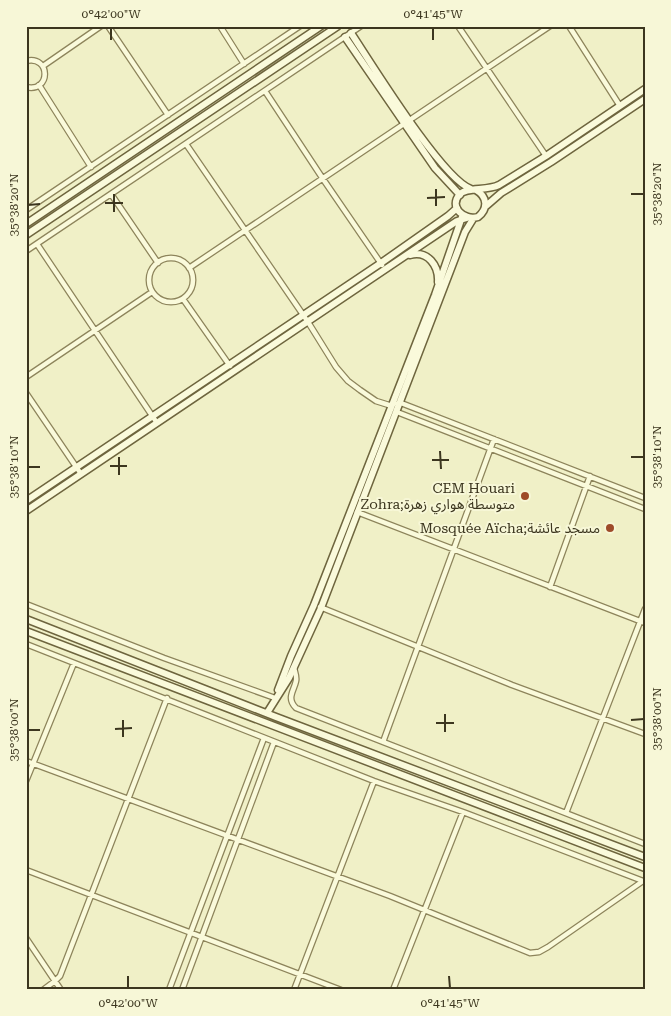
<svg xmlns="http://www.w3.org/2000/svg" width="671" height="1016" viewBox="0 0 671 1016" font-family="'Roboto Serif','Noto Sans Arabic',serif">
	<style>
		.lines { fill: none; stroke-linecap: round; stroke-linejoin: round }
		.street-casing { stroke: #8d845b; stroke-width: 7 }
		.secondary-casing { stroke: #6e653e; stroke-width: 9 }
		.street { stroke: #fafadb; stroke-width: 4.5 }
		.secondary { stroke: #fafadb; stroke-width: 6 }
		.ticks { fill: none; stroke: #3c361f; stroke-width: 2 }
		.poi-dot { fill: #9e4b29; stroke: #f7f7d7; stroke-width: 2 }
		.labels { text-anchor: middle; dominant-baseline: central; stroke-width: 4; stroke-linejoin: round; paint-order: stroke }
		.poi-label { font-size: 14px; fill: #3c361f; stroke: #f7f7d7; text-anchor: end }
		.neatline { fill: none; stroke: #3c361f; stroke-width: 2 }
		.ticks-label { font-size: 12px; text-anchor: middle; fill: #3c361f }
	</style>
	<rect width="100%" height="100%" fill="#f0f0c7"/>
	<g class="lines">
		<defs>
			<path id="street" d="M108,26l60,89
				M220,26l24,38
				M458,26l88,130
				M569,26l51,80
				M26,61c25,-6 25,32 0,26
				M43,66l58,-40
				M39,85l52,82
				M265,91l58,88 59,86
				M186,144l122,178 28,45 12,14 12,9 16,11 16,5
				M111,194l47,69
				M26,210l274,-184
				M37,244l120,179
				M26,251l335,-225
				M149 280a22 22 0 1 1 44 0a22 22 0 1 1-44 0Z
				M189,268l361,-242
				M183,299l47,67
				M26,377l126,-85
				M26,393l55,81
				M397,404l4,-1 244,95
				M396,410l1,2 248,97
				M357,512l288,111
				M550,587l40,-111
				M26,604l138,54 111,40
				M320,607l192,78 133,49
				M26,644l348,137 89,31 180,69
				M294,668c1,4 3,9 2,13 -2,10 -10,17 0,27l349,136
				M383,742l111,-303
				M26,761l364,135 140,57 9,-1 9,-5 95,-66
				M26,781l48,-118
				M566,813l79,-204
				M26,870l315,120
				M26,938l35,52
				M43,990l12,-9 5,-5 107,-278
				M169,990l95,-252
				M182,990l92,-248
				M294,990l80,-209
				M393,990l70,-178"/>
			<path id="secondary" d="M351,33c20,30 91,146 120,156
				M345,37l90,131 25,27
				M476,190c12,7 12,19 2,27 -14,4 -30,-10 -18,-23 7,-7 27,-3 39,-9l47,-29 99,-67
				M486,206l15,-13 50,-31 94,-63
				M26,224l295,-198
				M26,235l312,-209
				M410,255c18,-5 29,11 28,27
				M26,501l355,-238 67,-47 9,-8
				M26,511l431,-290 10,-3
				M26,619l250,98 369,140
				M26,631l619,237
				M278,690l13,-34 23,-51 121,-310 27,-78
				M267,713l22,-35 32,-70 144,-376 8,-13"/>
		</defs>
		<use href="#street" class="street-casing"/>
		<use href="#secondary" class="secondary-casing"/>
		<use href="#street" class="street"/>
		<use href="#secondary" class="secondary"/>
	</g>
	<path class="ticks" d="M111,28v12M433,28v12M436,189v17M114,194v18M631,194h13M427,198l18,-1M105,203h18M28,205l12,-1M440,451l1,18M119,457v18M631,457h13M432,460h17M110,466h17M28,467h12M445,714v18M123,720v17M631,720l13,-1M436,723h18M115,729l17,-1M28,730h12M128,976v12M449,976l1,12"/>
	<g class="poi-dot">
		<circle cx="525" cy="496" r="5"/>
		<circle cx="610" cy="528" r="5"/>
	</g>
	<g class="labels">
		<g class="poi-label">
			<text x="515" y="488">CEM Houari<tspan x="515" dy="16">Zohra;متوسطة هواري زهرة</tspan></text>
			<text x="600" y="528">Mosquée Aïcha;مسجد عائشة</text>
		</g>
	</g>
	<rect width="671" height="1016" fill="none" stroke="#f7f7d7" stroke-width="55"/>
	<rect x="28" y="28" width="616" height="960" class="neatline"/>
	<g class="ticks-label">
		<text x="111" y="18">0°42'00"W</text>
		<text x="433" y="18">0°41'45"W</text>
		<text transform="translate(657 194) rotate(-90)" y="4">35°38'20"N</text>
		<text transform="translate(14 205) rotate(-90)" y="4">35°38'20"N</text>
		<text transform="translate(657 457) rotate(-90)" y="4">35°38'10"N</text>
		<text transform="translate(14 467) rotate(-90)" y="4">35°38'10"N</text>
		<text transform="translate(657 719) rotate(-90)" y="4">35°38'00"N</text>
		<text transform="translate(14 730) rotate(-90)" y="4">35°38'00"N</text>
		<text x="128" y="1007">0°42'00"W</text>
		<text x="450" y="1007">0°41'45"W</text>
	</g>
</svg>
